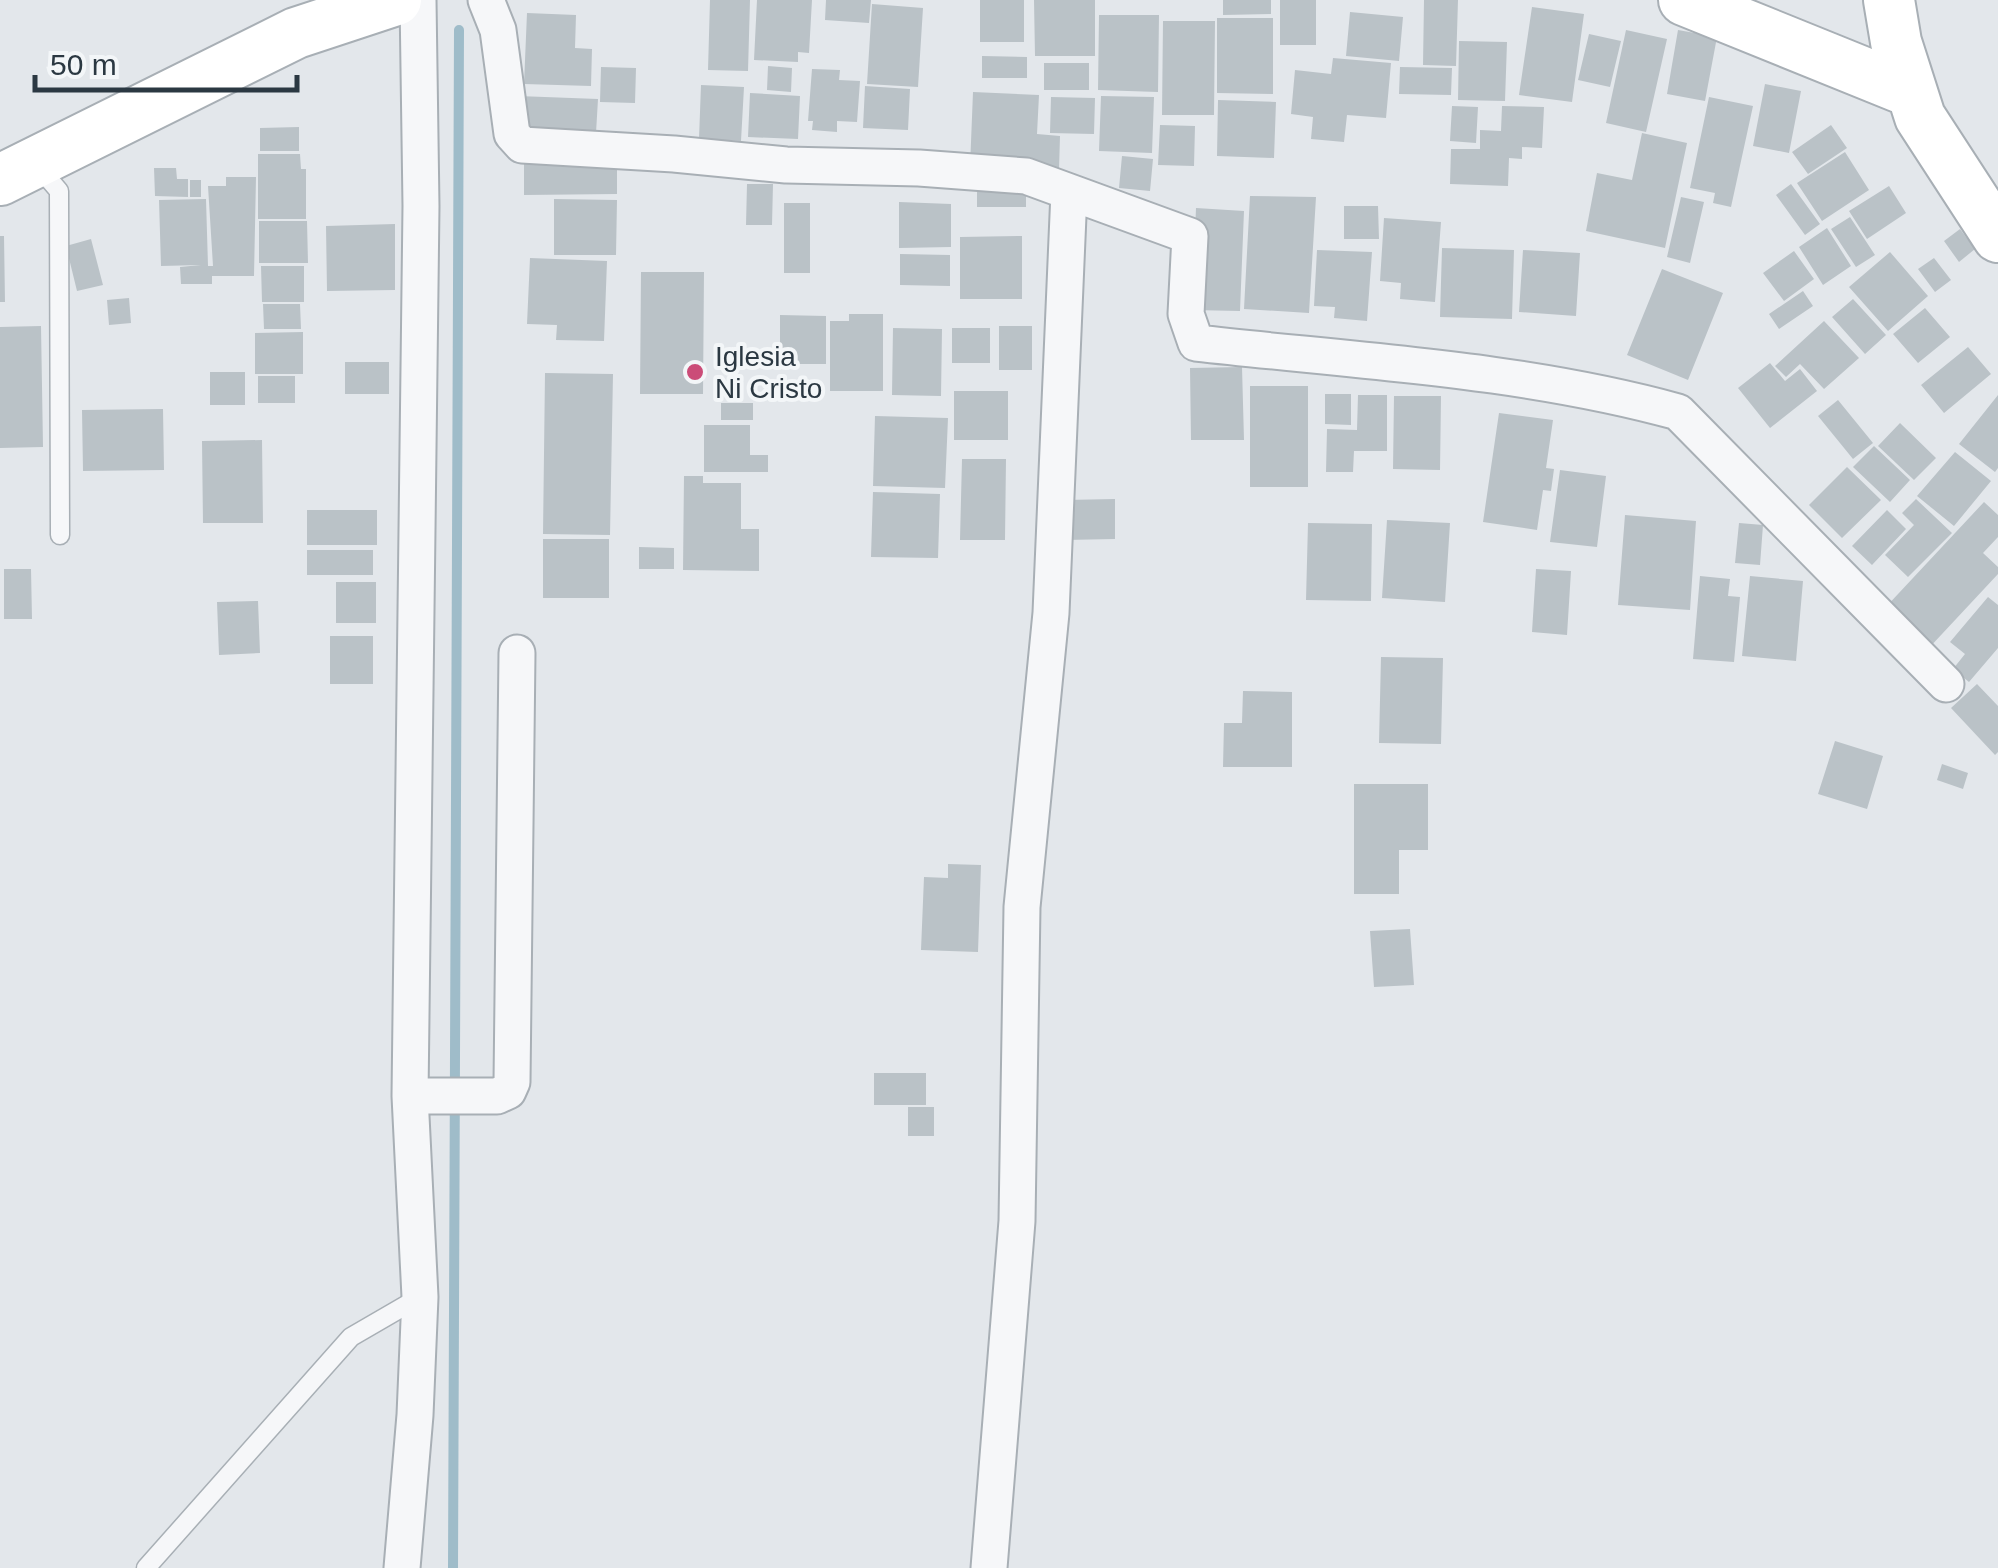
<svg xmlns="http://www.w3.org/2000/svg" width="1998" height="1568" viewBox="0 0 1998 1568" font-family="Helvetica,sans-serif">
	<style>
		.lines { fill: none; stroke-linecap: round; stroke-linejoin: round }
		.stream { stroke: #9fbcc9; stroke-width: 10 }
		.building { fill: #bac2c7 }
		.service-casing { stroke: #a8afb5; stroke-width: 21 }
		.minor-casing { stroke: #a8afb5; stroke-width: 39 }
		.secondary-casing { stroke: #a8afb5; stroke-width: 54 }
		.service { stroke: #f6f7f9; stroke-width: 18 }
		.minor { stroke: #f6f7f9; stroke-width: 35 }
		.secondary { stroke: #fff; stroke-width: 50 }
		.poi-dot { fill: #cb4c78; stroke: #f3f6f8; stroke-width: 4 }
		.labels { text-anchor: middle; dominant-baseline: central; stroke-width: 8; stroke-linejoin: round; paint-order: stroke }
		.poi-label { font-size: 28px; fill: #2b3842; stroke: #f3f6f8; text-anchor: start }
	</style>
	<rect width="100%" height="100%" fill="#e3e7eb"/>
	<g class="lines">
		<path class="stream" d="M453,1568l6,-1538"/>
	</g>
	<path class="building" d="M710,0h40l-2,71 -40,-1z
		M757,0h55l-3,53 -11,-1v10l-44,-2z
		M826,0h45l-2,23 -44,-3z
		M980,0h44v42h-44z
		M1034,0h61v56h-60z
		M1223,0h48v14l-48,1z
		M1280,0h36v45h-36z
		M1424,0h34l-2,66 -33,-1z
		M872,4l51,4 -5,79 -51,-3z
		M1532,7l52,7 -12,88 -53,-7z
		M1350,12l53,5 -4,44 -53,-5z
		M527,13l49,2 -1,33 17,1 -1,37 -67,-2z
		M1099,15h60l-1,77 -60,-2z
		M1217,18h56v76l-56,-1z
		M1163,21h52l-1,94h-52z
		M1626,30l41,9 -21,93 -40,-9z
		M1678,30l39,7 -12,64 -38,-7z
		M1589,34l32,7 -11,46 -32,-7z
		M1459,41l48,1 -2,59 -47,-1z
		M982,56l45,1v21h-45z
		M1333,58l58,5 -5,55 -39,-3 -3,27 -33,-3 2,-22 -22,-3 4,-44 36,4z
		M1044,63h45v27h-45z
		M768,66l24,2 -1,24 -24,-2z
		M601,67l35,1 -1,35 -35,-1z
		M1400,67l52,1 -1,27 -52,-1z
		M812,69l28,1 -1,10 21,1 -3,41 -20,-1v11l-25,-2 1,-9h-5z
		M1765,84l36,7 -12,62 -36,-7z
		M701,85l43,2 -3,54 -42,-2z
		M865,86l45,3 -2,41 -45,-2z
		M973,92l66,3 -2,39 23,2 -1,34 -89,-3z
		M750,93l50,3 -2,43 -50,-2z
		M518,96l80,3 -2,34 -79,-3z
		M1101,96l53,1 -2,56 -53,-2z
		M1051,97l44,1 -1,36 -44,-1z
		M1709,97l44,9 -22,101 -18,-4 2,-10 -25,-5z
		M1218,100l58,2 -2,56 -57,-2z
		M1452,106l26,1 -2,36 -26,-2z
		M1502,106l42,1 -2,41 -20,-1v12l-13,-1 -1,28 -58,-2 1,-35h29v-19l21,1z
		M1160,125l35,1 -1,40 -36,-1z
		M1831,125l16,23 -39,26 -16,-22z
		M299,127v24h-39v-23z
		M1642,133l45,10 -22,105 -79,-17 11,-58 35,7z
		M1845,152l24,38 -47,31 -25,-38z
		M258,154h42l1,15h5v50h-48z
		M524,155h93v39l-93,1z
		M1122,156l31,3 -3,32 -31,-3z
		M154,168h22l1,11h11v18l-33,-1z
		M226,177h30l-2,99h-42v8h-31l-1,-17 21,-2 -40,1 -2,-66 47,-1 2,67h5l-5,-80h18z
		M190,180h11v17h-11z
		M977,182h49v25h-49z
		M747,184h26l-1,41h-26z
		M1791,184l29,40 -15,11 -29,-40z
		M1889,186l17,27 -39,26 -18,-28z
		M1250,196l66,1 -7,116 -65,-4z
		M1681,197l23,5 -14,61 -23,-6z
		M554,199l63,1 -1,55h-62z
		M899,202l52,2v43l-52,1z
		M784,203h26v70h-26z
		M1344,206h34l1,33h-35z
		M1196,208l48,3 -4,100 -48,-1z
		M1850,217l25,38 -19,12 -25,-38z
		M1384,218l57,4 -6,80 -35,-3 1,-16 -21,-2z
		M259,221h48l1,42h-49z
		M395,224v66l-68,1 -1,-65z
		M1827,228l24,38 -28,19 -24,-38z
		M1960,229l15,20 -16,13 -15,-21z
		M0,236h4l1,66h-5z
		M1022,236v63h-62v-62z
		M91,239l12,46 -26,6 -11,-45z
		M1442,248l72,2 -2,69 -72,-2z
		M1317,250l55,2 -5,69 -33,-3 1,-11 -21,-1z
		M1523,250l57,3 -4,63 -57,-4z
		M1794,251l20,28 -30,22 -21,-28z
		M1890,252l38,44 -40,35 -39,-44z
		M900,254l50,1v31l-50,-1z
		M530,258l77,3 -3,80 -48,-1 1,-15 -30,-1z
		M1934,258l17,22 -16,12 -17,-23z
		M261,266h43v36h-42z
		M1662,269l61,24 -35,87 -61,-25z
		M641,272h63l-1,122h-63z
		M1803,291l10,15 -34,23 -10,-15z
		M129,298l2,25 -22,2 -2,-25z
		M1853,299l33,36 -21,19 -33,-37z
		M263,304h37l1,25h-37z
		M1925,308l25,29 -32,26 -25,-29z
		M849,314h34v77h-53v-70h19z
		M780,315l46,1v48h-46z
		M1824,321l35,37 -35,31 -24,-25 -14,13 -11,-11z
		M41,326l2,121 -43,1v-121z
		M999,326h33v44h-33z
		M893,328l49,1 -1,67 -49,-1z
		M952,328h38v35h-38z
		M303,332v42h-48v-41z
		M1968,347l23,27 -47,39 -23,-28z
		M345,362h44v32h-44z
		M1770,363l15,18 15,-12 17,22 -47,37 -32,-40z
		M1242,367l2,73h-53l-1,-72z
		M210,372h35v33h-35z
		M545,373l68,1 -3,161 -67,-1z
		M258,376h37v27h-37z
		M1250,386h58v101h-58z
		M954,391h54v49h-54z
		M1325,394h26v31l-26,-1z
		M1358,395h29v56h-33l-1,21h-27l1,-43 30,1z
		M1998,395v73l-3,4 -36,-28z
		M1394,396h47l-1,74 -47,-1z
		M1838,400l35,43 -20,16 -35,-43z
		M721,403h32v17h-32z
		M163,409l1,61 -81,1 -1,-61z
		M1499,413l54,7 -7,48 8,1 -3,22 -8,-1 -6,40 -54,-8z
		M875,416l73,2 -3,70 -72,-2z
		M1900,423l36,35 -22,22 -36,-34z
		M704,425h46v30h18v17h-64z
		M262,440l1,83h-60l-1,-82z
		M1874,446l36,34 -20,22 -37,-35z
		M1955,452l36,29 -37,45 -37,-30z
		M962,459h44l-1,81h-45z
		M1847,467l34,33 -39,38 -33,-33z
		M1560,470l46,6 -9,71 -47,-5z
		M684,476h19v7h38v46h18v42l-76,-1z
		M873,492l67,2 -2,64 -67,-1z
		M1115,499v40l-50,1v-40z
		M1916,499l36,34 -44,44 -23,-22 29,-30 -12,-12z
		M1984,502l14,13v22l-15,16 15,14v7l-70,75 -44,-40z
		M307,510h70v35h-70z
		M1887,510l19,19 -34,36 -20,-19z
		M1625,515l71,6 -6,89 -72,-5z
		M1387,520l63,3 -5,79 -63,-4z
		M1308,523l64,1 -1,77 -65,-1z
		M1739,523l24,2 -3,40 -25,-2z
		M543,539h66v59h-66z
		M639,547l35,1v21h-35z
		M307,550h66v25h-66z
		M4,569h27l1,50h-28z
		M1536,569l35,2 -4,64 -35,-3z
		M1700,576l30,3 -2,17 12,1 -6,65 -41,-3z
		M1750,576l53,5 -7,80 -54,-5z
		M336,582h40v41h-40z
		M1988,597l10,8v43l-29,34 -16,-13 12,-15 -15,-12z
		M258,601l2,52 -41,2 -2,-53z
		M330,636h43v48h-43z
		M1381,657l62,1 -2,86 -62,-1z
		M1977,684l21,22v46l-3,3 -44,-47z
		M1243,691l49,1v75h-69l1,-44h18z
		M1835,741l48,15 -16,53 -49,-15z
		M1942,764l26,9 -5,16 -26,-9z
		M1354,784h74v66h-29v44h-45z
		M948,864l33,1 -3,87 -57,-2 3,-73 24,1z
		M1410,929l4,56 -40,2 -4,-56z
		M874,1073h52v32h-52z
		M908,1107h26v29h-26z"/>
	<g class="lines">
		<defs>
			<path id="service" d="M36,164l23,27 1,344
				M146,1568l205,-231 69,-40"/>
			<path id="minor" d="M486,0l12,30 14,104 10,11 152,9 112,11 133,3 107,8 164,60 -4,78 10,29c160,18 326,26 482,69l268,272
				M410,1096h87l11,-5 4,-9 5,-429
				M402,1568l13,-153 5,-118 -10,-201 11,-890 -3,-206
				M989,1568l28,-347 5,-314 29,-294 18,-421"/>
			<path id="secondary" d="M1684,0l225,91
				M1889,0l7,42 24,75 78,120
				M0,180l296,-147 100,-33"/>
		</defs>
		<use href="#service" class="service-casing"/>
		<use href="#minor" class="minor-casing"/>
		<use href="#secondary" class="secondary-casing"/>
		<use href="#service" class="service"/>
		<use href="#minor" class="minor"/>
		<use href="#secondary" class="secondary"/>
	</g>
	<circle class="poi-dot" cx="695" cy="372" r="10"/>
	<g class="labels">
		<g class="poi-label">
			<text x="715" y="356">Iglesia<tspan x="715" dy="32">Ni Cristo</tspan></text>
		</g>
	</g>
	<path d="M35 75v15h262v-15" fill="none" stroke="#2b3842" stroke-width="5"/>
	<text x="50" y="75" font-size="30" fill="#2b3842" stroke="#f3f6f8" stroke-width="8" paint-order="stroke">50 m</text>
</svg>
